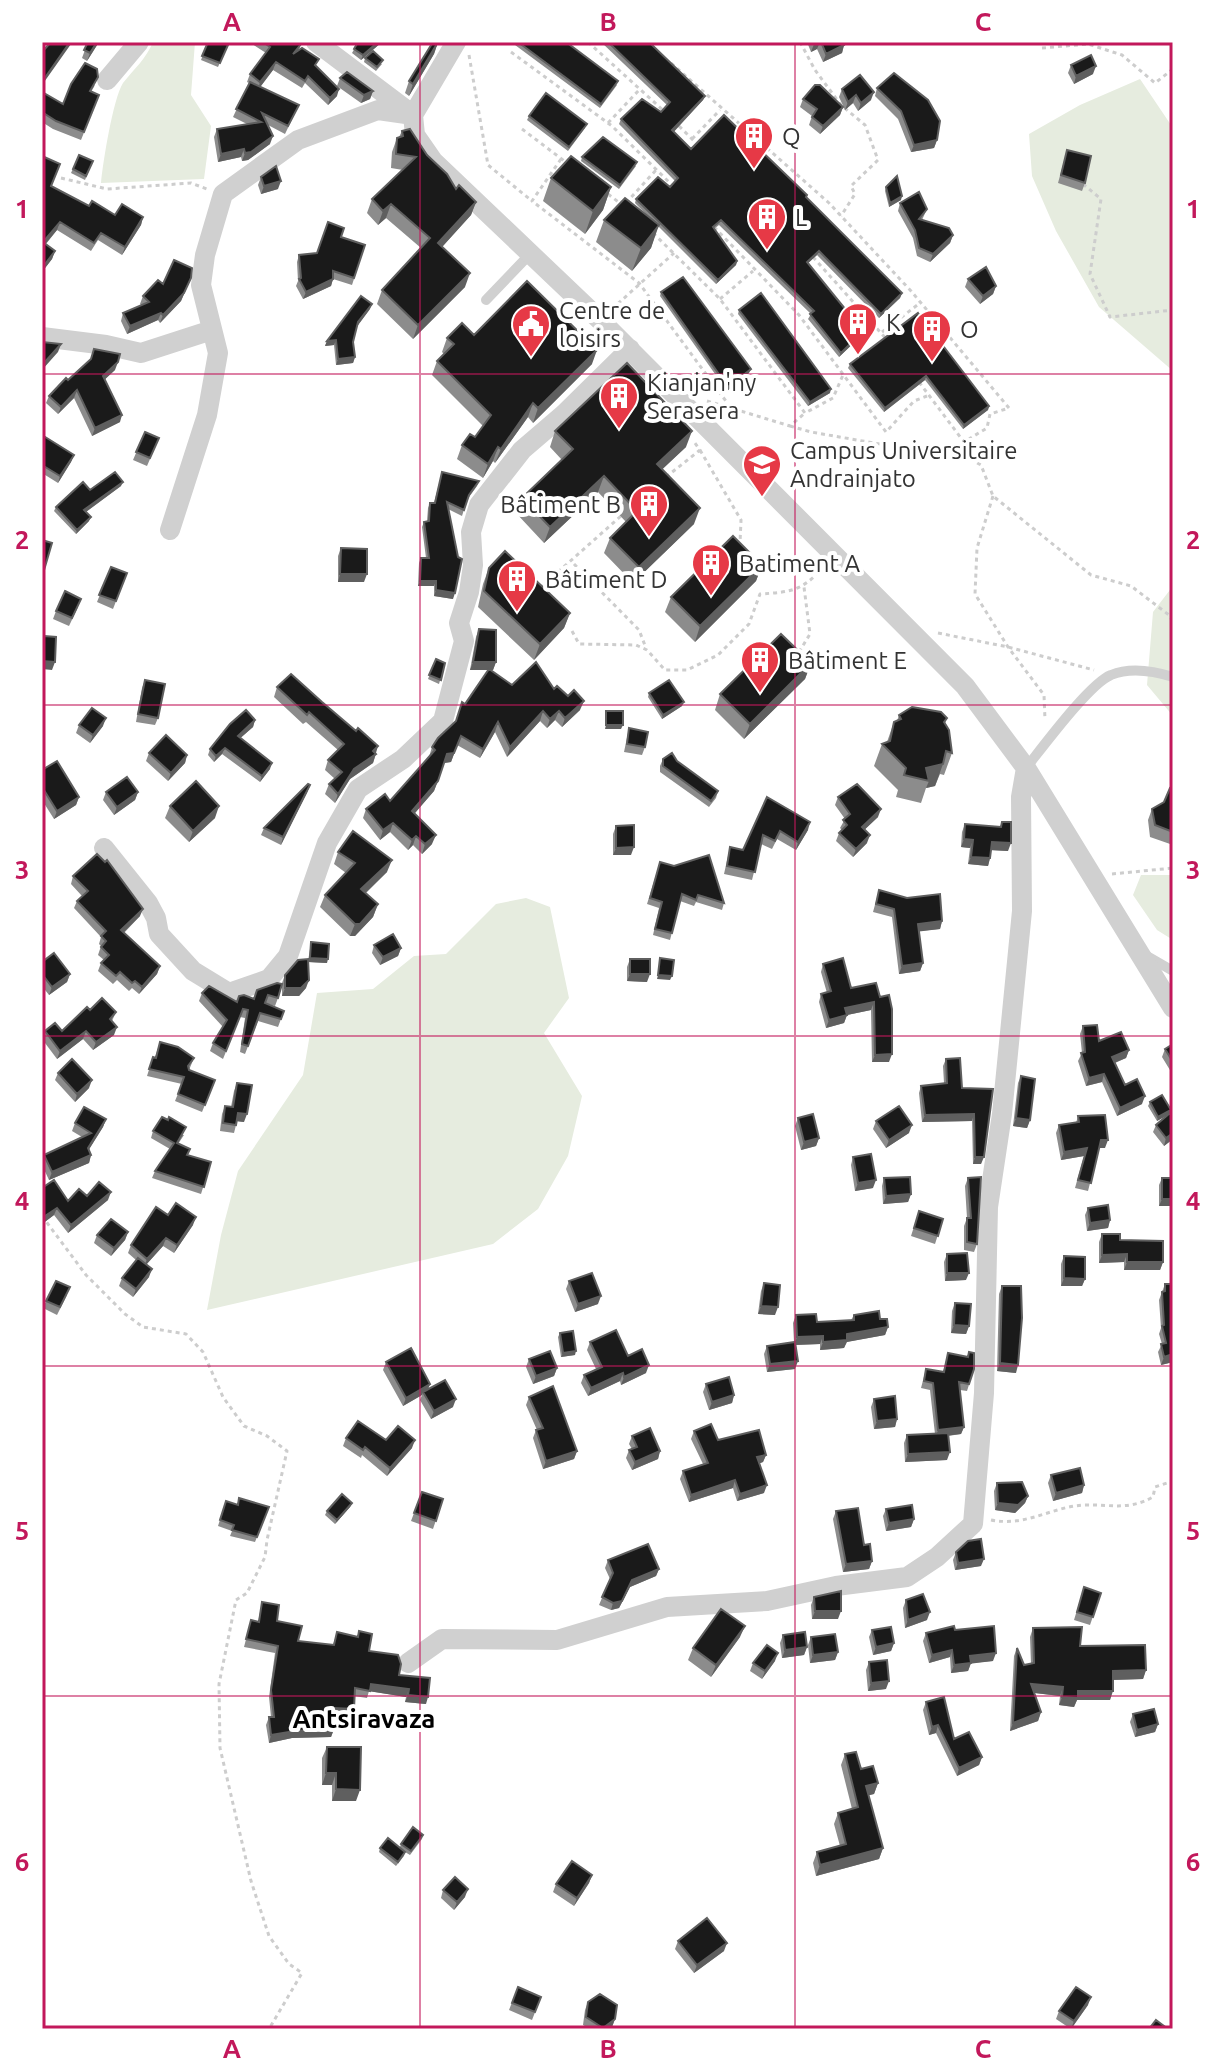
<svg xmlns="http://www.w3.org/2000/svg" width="1215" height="2071" viewBox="0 0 1215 2071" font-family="Ubuntu,sans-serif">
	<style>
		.green { fill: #e6ecdf }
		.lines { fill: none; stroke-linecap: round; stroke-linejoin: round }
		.path { stroke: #cdcdcd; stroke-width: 3; stroke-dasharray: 4 4; stroke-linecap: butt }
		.lane { stroke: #d0d0d0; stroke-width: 10 }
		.street { stroke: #d0d0d0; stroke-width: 20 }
		.wall { fill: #8c8c8c }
		.shaded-wall { fill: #5f5f5f }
		.building { fill: #1a1a1a; stroke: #5f5f5f; stroke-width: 2 }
		.grid { fill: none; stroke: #c2185b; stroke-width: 2; stroke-opacity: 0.55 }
		.labels { text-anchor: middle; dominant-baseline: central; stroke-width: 8; stroke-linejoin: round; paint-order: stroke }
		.poi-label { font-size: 24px; fill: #333; stroke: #fff; text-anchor: start }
		.neighbourhood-label { font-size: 26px; font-weight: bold; fill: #000; stroke: #fff }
		.neatline { fill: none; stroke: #c2185b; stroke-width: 3 }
		.grid-label { font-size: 26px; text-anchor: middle; font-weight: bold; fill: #c2185b }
	</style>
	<rect width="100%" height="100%" fill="#fff"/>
	<path class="green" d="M153,42h42l-4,53 20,31 -7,53 -103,4c2,-21 12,-84 22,-100 11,-14 23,-24 30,-41z
		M1140,79l33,49v243l-74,-64 -43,-76 -24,-55 -3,-42 51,-29z
		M1173,586v130l-26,-31 6,-73z
		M1141,875h32v65l-16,-10 -24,-35z
		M526,898l24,9 19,91 -25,35 38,63 -14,60 -30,53 -45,35 -286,66 14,-75 17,-64 65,-96 14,-82 56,-4 41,-33 32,-2 50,-50z"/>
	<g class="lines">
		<path class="path" d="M588,42l77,70
			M800,42l15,28 26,35 24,20 13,35 -27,26 4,8 -14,22
			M1042,48l46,-4 34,11 33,28 18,-14
			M511,52l101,74 62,61
			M469,55l19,110 44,36
			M671,63l158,140 82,88 98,117 -19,6 -3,14 -23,14 -45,-60
			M608,123l32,-34
			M679,126l20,20
			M522,129l45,34
			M692,139l28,-29
			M561,159l-29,42 107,82 92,125 59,18 15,-13
			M61,178l46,11 84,-6 16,6
			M1083,184l18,15 -11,75 20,43 63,-7
			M608,194l13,10
			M626,203l30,-33
			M714,227l85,88 87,117 28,-31 13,-5
			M653,233l67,66 85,114 28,-15 10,-23
			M813,257l75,84
			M720,299l33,-28
			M612,309l62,-56
			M882,332l38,-29
			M707,401l24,7
			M790,426l21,6 143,25 11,-1 16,9 12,31 98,79 40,11 38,29 4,7
			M700,450l41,70 -1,23
			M666,477l34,-27 -5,-7
			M993,496l-16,52 -2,46 33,53 36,48 1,25
			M574,564l65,66 7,18
			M540,588l81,-72
			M572,631l7,13 57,1 11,5 18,20h22l31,-15 31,-31 11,-30c31,-2 41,-3 62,-25
			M938,633l70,14 86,23
			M799,652l11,-18 -6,-47
			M1112,874l61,-6
			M42,1216l44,59 39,39 18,13 43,7 17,18 20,45 21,29 23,10 20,15 -20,89 -2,17 -18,36 -11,7 -17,84 1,64 31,133 18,55 20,28 13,9 -33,56
			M991,1520c36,7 62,-14 94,-15 26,-1 42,6 68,-8l2,-10 18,-6"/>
		<path class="lane" d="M486,300l45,-47
			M1026,768c16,-20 64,-85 85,-93 19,-8 43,-4 62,2
			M1147,956l26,15"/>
		<path class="street" d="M316,42l97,73 2,20 18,26 167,159 365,366 61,82 147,240
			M107,80l32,-38
			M42,337l64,8 35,8 71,-23
			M170,530l37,-115 11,-62 -17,-68 4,-30 18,-61 75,-54 80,-30 35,5 43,-73
			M104,848l44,55 8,15 3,16 34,37 36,22 40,-14 19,-23 39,-113 31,-54 45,-30 40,-38 21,-80 -5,-18 10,-31 4,-27 -2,-33 8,-27 43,-55 42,-36 66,-65
			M408,1663l34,-24 115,1 110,-33 100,-6 69,-15 71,-9 30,-20 36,-33 11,-131 4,-186 14,-93 20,-203 -1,-114 5,-29"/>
	</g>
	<path class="wall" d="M88,42h11l-12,19 -5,-3z
		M208,42l20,3 -10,22 -17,-7z
		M249,42h49l3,2 -2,6 17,16 21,30 -9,9 -23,-22 -3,5 -29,-18 -13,17 39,18 -14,29 -17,-9 2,19 -22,16 -6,1 -1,-4 -23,5 -4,-25 3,-8 30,-5 -14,-7 16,-34 -2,-1 3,-8 16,-21z
		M353,42h29l-21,18 -9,-7 4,-7z
		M438,42l-4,12 -25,42 -4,-3 4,-12z
		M511,42h55l51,43 -17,23z
		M601,42h48l56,54 -2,4 -30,32 18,17 115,48 96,96 -2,5 -21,20 -62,-63 -9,8 54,72 -23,22 -31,-38 3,-5 -92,-89 -5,4 23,32 -1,4 -20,19 -58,-58 -7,22 -19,23 -36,-29 8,-22 43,-5 -12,-12 1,-4 34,-12 5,-6 -56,-57 2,-5 40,-7 6,-7z
		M807,42h36l1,3 -2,8 -19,9 -6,-13 -6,3z
		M365,58l17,6 -6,7 -12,-9z
		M1071,65l22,9 -19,10 -6,-11z
		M340,78l33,13 -3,8 -9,4 -24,-17z
		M95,85l-4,7 8,3 -18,45 -28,-11 -11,-7v-30l21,12z
		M877,88l60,52 -3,8 -23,4 -13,-33 -23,-23z
		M842,89l29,11 -13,11 -5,-8 -8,7 -6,-13z
		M803,99l40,8 -3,8 -20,19 -11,-9 3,-9 -12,-9z
		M529,116l56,12 -17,23 -41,-31z
		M402,131l25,24 29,34 20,13 -5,13 -29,32 23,40 -52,52 -36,-35 5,-14 39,-42 -35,-30 -8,7 -11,-12 5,-14 31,-29 -12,-2 1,-16 5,-14 2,-1z
		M1067,150l18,33 -3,8 -24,-8z
		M79,155l14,6 -8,19 -14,-7z
		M582,157l54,9 -17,23 -38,-28z
		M261,177l17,12 -17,5 -3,-9z
		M551,178l60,9 -8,23 -18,24 -42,-33z
		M51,186l38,20 26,9 28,2 -2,8 -19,30 -24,-15 -7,11 -34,-21 -11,14 9,7 -3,8 -10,13z
		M886,187l15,13 -12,7 -4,-16z
		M900,203l27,6 -5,11 31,15 -3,8 -20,19 -13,-6 -4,-18 -15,-27z
		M341,237l24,8 -13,40 -19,-6 -2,7 -28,13 -7,-13 2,-5 -1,-19 2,-7 18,-1z
		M191,278l-10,23 -21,22 -2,-3 -31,14 -6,-13 2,-8 18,-8 -1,-1 3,-8 20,-12z
		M968,279l28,7 -3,8 -13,10 -15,-17z
		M661,292l88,81 -22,18 -67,-95z
		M370,309l-13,17 -4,16 2,15 -2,6 -17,2 -2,-20 -9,1 2,-5z
		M739,310l91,83 -22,13 -70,-92z
		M918,313l71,93 -1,4 -25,19 -38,-49 -41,32 -36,-44 2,-4z
		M474,335l118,29 -59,59 -5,-6 -33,46 -2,-2 -10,17 -26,-19 5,-14 13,-8 8,-11 -51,-51 5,-14 7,-7 -2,-2 5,-14z
		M115,370l-10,9 15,43 -28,14 -18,-38 -16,16 -12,-11 3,-7 19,-16z
		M555,431l131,16 -24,22 32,55 -61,59 -29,-30 6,-15 16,-16 -28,-30 -54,51 -28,-30 6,-15 40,-38 -12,-13z
		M145,432l14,6 -12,28 -14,-6z
		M42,435l32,20 -3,7 -13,21 -16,-10z
		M442,472l37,9 -2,5 -10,14 -5,16 -14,-7 5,90 -19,-3v-10h-16l1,-23 2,-5h5l-4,-31 2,-5 3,-1 1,-13 2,-5h4z
		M121,486l-35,26 3,9 -13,13 -22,-23 2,-4 34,-17z
		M341,548l23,34h-26v-26z
		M762,565l-6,16 -61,61 -30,-30 6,-15z
		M111,567l16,6 -14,36 -16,-7z
		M489,568l81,45 -6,15 -30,32 -56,-53 5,-23z
		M78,607l-9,19 -16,-7 3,-8z
		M479,629l17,33 -3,8h-2l21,15 42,4 26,21 -18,17 -7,-7 -8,8 -7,-7 -33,36 -12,-25 -15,26 -23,-13 -6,17 -7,1 -10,28 -20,23 18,30 -10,10 -9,-9 -5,5 -18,-18 -10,8 -17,-22 3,-9 24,-8 39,-44 3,-10 24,-26 9,-17 24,-34h-19l6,-33z
		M436,659l9,4 -6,21 -11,-5z
		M811,663l-6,16 -61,60 -29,-29 5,-16z
		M145,680l13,38 -3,7 -19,-3 6,-34z
		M277,687l99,67 -3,9 -23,16 -15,24 -10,-9 4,-10 6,-5 -10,-9 3,-10 10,-10 -32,-28 -3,2 -29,-27z
		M649,693l33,13 -20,13 -14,-22z
		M899,715l48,3 -2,6 7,29 -8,22 -4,-1 -5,12 -9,2 -5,15 -25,-6 2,-7 -24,-24 8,-22 5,-2 7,-20 3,-1z
		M255,720l-2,7 -13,11 30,31 -10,13 -38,-28 -8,8 -6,-7 2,-6z
		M79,725l24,1 -13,17 -14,-10z
		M629,728l16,19 -3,8 -18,-3z
		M149,753l38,2 -2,8 -17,18 -22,-20z
		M663,759l14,2 41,30 -2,7 -7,9 -49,-35v-6z
		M42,770l37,27 -3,8 -22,14 -12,-19z
		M310,785l-29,60 -20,-10 3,-7z
		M1173,789v56l-23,-8 -2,-17 4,-11 12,-7z
		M106,792h32l-3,8 -21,15 -11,-15z
		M767,797l41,33 -12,20 -19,-11 -5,10 -11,-5 -9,36 -28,-6 6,-27 13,3z
		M838,797l40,20 -14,13 3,13 -14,14 -17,-16 3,-8 3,-3 -2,-2 5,-9 -10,-14z
		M170,806l45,12 -26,24 -24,-24z
		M1002,822l6,29 -17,-1 -1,8 -2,8 -20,-2 2,-16 -9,-1 1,-15 3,-8 35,3z
		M616,826l15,29h-18v-21z
		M338,852l49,20 -21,21 12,11 -5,13 -18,19h-5l-30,-29 5,-12 21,-22 -12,-9z
		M660,862l64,41 -2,7 -26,-8 -2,4 -14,-5 -10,39 -17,-5 6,-27 -12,-4z
		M73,876l67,40 -16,17 36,33 -3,8 -18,20 -7,-6 -3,3 -12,-11 -4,4 -15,-13 3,-8 3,-3 -6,-5 3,-9 -2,-2 2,-7 -27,-29 3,-7 5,-5 -11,-12z
		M879,890l63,31 -2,8 -21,2 4,32 -3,8 -21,3 -7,-57 -19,-5z
		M311,943l16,20 -18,-1 -3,26 -7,8h-17v-13l3,-8 23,-14z
		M374,945l27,3 -3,8 -18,9 -8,-12z
		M630,959l17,23 -20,-1v-14z
		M42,962l28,12 -3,8 -18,13 -7,-9z
		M823,964l28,24 25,-5 13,79h-17l-1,-52 -24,5 -3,8 -18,5 -7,-26 2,-8 6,-1 -6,-21z
		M257,990l21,8 -3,8 -10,-3 19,8 -6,16 -20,-6 -13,33 -5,-2 5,-34 -5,-1 -17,42 -13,-8 3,-8 10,-16 -24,-26 3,-8 35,9 17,-3z
		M90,1010l26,2 -4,9 2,14 -21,15 -10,-11 -26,20 -15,-20 3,-8h17z
		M1083,1026l16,15 30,9 -3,8 -11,5 10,22 17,19 -25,12 -15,-34 -16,4 -8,-25 4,-8 -2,-19z
		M160,1042l34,16 -5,12 26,10 -13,32 -27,-11 7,-17 -35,-8 6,-19h2z
		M1173,1044v31l-11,-18 3,-8z
		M946,1059l16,29 31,1 -12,75h-8l-1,-43 -50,1 -3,-29 2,-7 23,-3 -1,-17z
		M58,1073l31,15 -14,14 -20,-22z
		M1021,1076l9,44 -3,8 -14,-2 5,-43z
		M237,1083l7,39 -7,-1 -3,12 -14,-2 2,-17 3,-8 6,1 3,-16z
		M1150,1102l20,11 3,4v22l-9,7 -11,-14 3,-7 12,-11 -11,7 -9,-15z
		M1078,1116l27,32h-6l-11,43 -13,-3 9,-32 -23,4 -5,-27 3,-8 17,-2z
		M798,1118l21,20 -3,8 -15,4 -6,-24z
		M106,1119l-3,8 -14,22 2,6 -2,8 -40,17 -7,-15 2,-10 38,-18 -10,-6 3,-8z
		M876,1121l33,12 -23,15 -13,-19z
		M153,1131l31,4 -6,9 9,11 24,7 -10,32 -49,-16 3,-7 15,-22 -19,-11z
		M853,1157l20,31 -18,3 -4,-26z
		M884,1178l27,16 -3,8 -25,2 -1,-18z
		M968,1178l9,66 -3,8 -10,-2v-24l3,-8 -2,-32z
		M1162,1178h11v28h-14v-21z
		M42,1188l26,13 19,-5 21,4 -40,33 -14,-18 -12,9z
		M1088,1208l22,12 -2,8 -21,3 -2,-16z
		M919,1211l24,8 -8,25 -24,-8z
		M168,1215l25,10 -19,28 -11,-7 -17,19 3,12 -16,20 -14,-11 3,-8 14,-18 -8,-7 3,-8z
		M128,1232l-3,8 -14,16 -17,-13 3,-8z
		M1102,1234l18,6 43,22 -3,8h-36v-8l-25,1v-21z
		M947,1254l19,26 -21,1 -1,-19z
		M1064,1256l21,23 -3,7h-21v-22z
		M569,1281l29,23 -23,8 -9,-23z
		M764,1283l11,32 -17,-1 3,-23z
		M1165,1284l8,78 -12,3 -3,-13 4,-8 -3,-10 2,-6 -2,-28z
		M1002,1286l14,87 -19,-2 2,-77z
		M67,1295l-10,20 -14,-7 3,-7z
		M955,1303l14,23 -3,8 -15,-1 1,-22z
		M796,1315l21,7 34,-2 3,-5 26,4 8,8 -3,8 -39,7 -2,6 -24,2v-6l-25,1v24l-28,3 -3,-18 3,-8 27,-4 -1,-19z
		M560,1333l15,22 -14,2 -3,-20z
		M590,1342l56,31 -25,12 -1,-4 -32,15 -7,-13 3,-8 12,-6 -9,-19z
		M969,1352l5,17 -7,22 -7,-1 4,37 -3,7 -13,2 -1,24 -42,2 -1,-19 3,-8 28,-1 -5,-44 -9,-2 5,-19 17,3 5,-19 19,4z
		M529,1359l28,9 -3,8 -21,8 -7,-17z
		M386,1362l44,22 -2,5 25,18 -22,12 -11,-19 2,-5 -19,11 -20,-36z
		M706,1384l28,11 -2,8 -23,7 -6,-18z
		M529,1397l48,54 -3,8 -31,10 -10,-31 3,-8h1l-11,-25z
		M874,1399l23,20 -2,8 -21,2 -3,-22z
		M694,1431l24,9 48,15 -3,7 -3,1 4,30 -27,8 -4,-13 -44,14 -9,-23 3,-8 20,-7 -12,-25z
		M632,1436l28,15 -2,8 -26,11 -6,-12 3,-8 3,-1 -3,-5z
		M346,1438l40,2 26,8 -25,28 -25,-21 -1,3 -18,-12z
		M1051,1475l33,10 -2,8 -29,8 -5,-18z
		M997,1483l31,13 -3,7 -10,10 -20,-3 -1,-19z
		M422,1492l21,7 -10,30 -22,-8z
		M239,1498l30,9 -14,35 -25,-6 2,-5 -14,-5 8,-25 11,4z
		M352,1503l-2,4 -15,17 -10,-9 2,-4z
		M886,1509l28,10 -3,8 -25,4 -3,-15z
		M836,1511l36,50 -3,8 -26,3 -10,-53z
		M956,1552l25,14 -26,4 -2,-10z
		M608,1560l51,9 -3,7 -26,11 -11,21 -8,2 -12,-5 11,-26 -5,-11z
		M1084,1587l17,6 -11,32 -16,-5z
		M814,1597l24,22h-26l-1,-14z
		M906,1600l21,20 -22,8 -2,-20z
		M262,1602l15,19 21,20 35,4 4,-13 20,5 2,-6 10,20 30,24 27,29 -21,-2 1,-5 -37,-6 -2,7 -13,-2v13l-3,7 -17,-1v14l-3,8 -39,1 -23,5 -3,-18 3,-8h2l-2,-20 6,-44 -31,-6 7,-27 7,2z
		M1033,1628l113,42 -3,9 -30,1 -3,20h-33l-3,7 -15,-2 1,-9 -26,-3 7,19 -3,9 -28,10 4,-75 3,-8 7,17 7,-1 -1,-27z
		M872,1630l22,13 -3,8 -18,4 -4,-18z
		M955,1630l38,31 -22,2 -3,8 -17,2 -1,-16 -21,6 -6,-22 3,-8z
		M783,1635l24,12 -3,8 -22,3 -2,-15z
		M740,1637l-29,40 -23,-17 5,-12z
		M811,1637l27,15 -3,8 -25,3 -2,-18z
		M775,1661l-13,18 -12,-8 3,-8z
		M869,1662l17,27 -18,2 -2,-21z
		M926,1702l28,37 28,18 -3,8 -22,11 -21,-43 -7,2 -6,-25z
		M1133,1714l25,10 -3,8 -20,5 -5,-15z
		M327,1747l29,54h-24v-16h-10v-27z
		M845,1754l33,29 -4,11 -6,1 15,53 -4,11 -63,17 -3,-13 4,-11 23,-6 -6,-22 4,-11 14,-4 -11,-44z
		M423,1835l-1,4 -12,16 -5,-3 -1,4 -8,10 -17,-14 1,-4 20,-1 1,-3z
		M592,1875l-3,8 -15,23 -21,-14 3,-8z
		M443,1890l22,7 -11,13 -13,-12z
		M678,1941l46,10 -30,22 -19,-24z
		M518,1987l23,10 -9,23 -23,-10z
		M588,2002l27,17 -3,8 -3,2h-19l-7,-4 2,-15z
		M1088,2005l-17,24 -15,-10 3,-8z"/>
	<path class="shaded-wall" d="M70,42h2l-1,2 -29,41v-3z
		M97,42h2l-12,19 3,-8z
		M378,42h4l-21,18 2,-5z
		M438,42l-4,12 -25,42 4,-12z
		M818,42h2l-3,7 -6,3 3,-8z
		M844,45l-2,8 -19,9 3,-8z
		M276,62l-3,8 -15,20 2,-8z
		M1096,66l-3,8 -19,10 2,-8z
		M339,89l-2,7 -9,9 2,-7z
		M373,91l-3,8 -9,4 3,-8z
		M874,92l-3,8 -13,11 3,-8z
		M856,95l-3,8 -8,7 3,-8z
		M705,96l-2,4 -32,35 1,-5z
		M843,107l-3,8 -20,19 3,-8z
		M273,136l-3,8 -22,16 -6,1 3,-8z
		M937,140l-3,8 -23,4 3,-7z
		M244,149l-3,8 -23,5 3,-8z
		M281,181l-3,8 -17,5 3,-8z
		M611,187l-8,23 -18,24 8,-23z
		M902,196l-1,4 -12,7 1,-4z
		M476,202l-5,13 -38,42 5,-14z
		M391,204l-5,14 -8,7 5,-14z
		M143,217l-2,8 -19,30 3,-8z
		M60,222l-3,8 -15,18 1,-6z
		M659,225l-8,23 -19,23 9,-23z
		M953,235l-3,8 -20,19 3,-8z
		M55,251l-3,8 -10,13v-4z
		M819,251l-2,4 -12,11 2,-4z
		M737,261l-1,4 -20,19 2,-4z
		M470,273l-5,14 -52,52 5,-14z
		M191,278l-10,23 -21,22 3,-8z
		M333,279l-2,7 -28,13 3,-7z
		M996,286l-3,8 -13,10 3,-8z
		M902,293l-2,5 -21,20 2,-4z
		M372,304l-2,5 -14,19 2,-6z
		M161,313l-3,7 -31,14 3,-8z
		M863,331l-1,4 -23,22 2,-4z
		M336,340l-2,5 -9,1 2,-5z
		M61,344l-3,8 -16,18 2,-7z
		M597,350l-5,14 -59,59 5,-15z
		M355,357l-2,6 -17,2 2,-6z
		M118,362l-3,8 -14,13 2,-7z
		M751,369l-2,4 -22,18 1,-4z
		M926,376l-1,4 -41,32 1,-4z
		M831,389l-1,4 -22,13 2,-4z
		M77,390l-3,8 -16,16 3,-7z
		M533,403l-5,14 -33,46 6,-14z
		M989,406l-1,4 -25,19 1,-4z
		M122,415l-2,7 -28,14 3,-8z
		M692,431l-6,16 -35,33 6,-16z
		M498,447l-5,14 -10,17 5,-14z
		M74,455l-3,7 -13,21 2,-7z
		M604,476l-6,16 -54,51 6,-16z
		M123,482l-2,4 -38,28 1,-4z
		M700,508l-6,16 -61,59 6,-16z
		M91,517l-2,4 -13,13 1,-4z
		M762,565l-6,16 -61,61 5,-16z
		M340,574h27l-3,8h-26z
		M420,581h16l-2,5h-16z
		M436,590l19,3 -2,6 -19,-3z
		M570,613l-6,15 -30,32 6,-16z
		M42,661l13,1 -3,8 -10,-1z
		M473,662h23l-3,8h-23z
		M811,663l-6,16 -61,60 6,-15z
		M584,701l-4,9 -18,17 3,-9z
		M684,702l-2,4 -20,13 1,-4z
		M543,711l-3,10 -33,36 3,-10z
		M559,711l-4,9 -8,8 3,-9z
		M106,718l-3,8 -13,17 3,-8z
		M255,720l-2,7 -17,15 2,-6z
		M498,722l-3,10 -15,26 3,-9z
		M606,725h17l-2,4h-16z
		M461,736l-10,26 -7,1 3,-9z
		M378,746l-5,17 -23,16 -15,24 3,-9 16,-25z
		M225,748l-3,6 -8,8 2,-6z
		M187,755l-2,8 -17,18 3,-8z
		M272,763l-2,6 -10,13 2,-6z
		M943,764l-8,22 -9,2 3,-7 -3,-13z
		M438,781l-4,10 -25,29 3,-9z
		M310,785l-3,8 -26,52 2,-8z
		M138,792l-3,8 -21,15 3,-8z
		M79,797l-3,8 -22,14 3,-8z
		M219,806l-4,12 -26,24 4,-11z
		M881,809l-3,8 -19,18 3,-8z
		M810,822l-2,8 -12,20 2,-8z
		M393,823l-3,9 -10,8 3,-10z
		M436,835l-4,9 -10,10 3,-10z
		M870,835l-3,8 -14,14 3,-8z
		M416,836l-3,9 -5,5 4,-10z
		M964,839l9,1 -3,8 -9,-1z
		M992,842l19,1 -3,8 -19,-1z
		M634,847l-3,8h-18l3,-7z
		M971,857l19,1 -2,8 -20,-2z
		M392,860l-5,12 -30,29 4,-12z
		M378,904l-5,13 -18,19h-5l5,-12z
		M143,909l-3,7 -22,22 3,-8z
		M942,921l-2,8 -25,3 3,-8z
		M401,948l-3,8 -18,9 3,-8z
		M310,958l18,1 -1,4 -19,-1z
		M923,963l-3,8 -21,3 3,-8z
		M160,966l-3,8 -18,20 3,-7z
		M70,974l-3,8 -18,13 3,-8z
		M630,974h20l-3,8 -20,-1z
		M658,975l14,1 -2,4 -13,-1z
		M309,980l-3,8 -7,8h-17l3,-8z
		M874,1002l-3,8 -24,5 -3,8 -18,5 3,-8 16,-12z
		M117,1027l-3,8 -21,15 3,-8z
		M86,1031l-3,8 -26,20 3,-8z
		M1129,1050l-3,8 -17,7 3,-8z
		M892,1054l-3,8h-17l3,-7z
		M1104,1074l-2,8 -16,4 3,-8z
		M92,1080l-3,8 -14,14 2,-8z
		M1145,1096l-3,8 -25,12 3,-8z
		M1171,1110l-1,4 -13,7 1,-4z
		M238,1113l9,1 -3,8 -9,-1z
		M974,1114l-2,7 -50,1 3,-7z
		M1016,1118l14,2 -3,8 -14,-2z
		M106,1119l-3,8 -18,29 3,-8z
		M912,1125l-3,8 -23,15 3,-8z
		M1173,1133v6l-9,7 2,-8z
		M819,1138l-3,8 -15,4 3,-8z
		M1101,1140h7l-3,8h-7z
		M1087,1148l-3,8 -23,4 3,-8z
		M91,1155l-2,8 -40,17 3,-8z
		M975,1157h9l-3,7h-8z
		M876,1180l-3,8 -18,3 3,-8z
		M111,1192l-3,8 -40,33 3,-8z
		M911,1194l-3,8 -25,2 3,-8z
		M1162,1199h11v7h-14z
		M57,1208l-3,7 -12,9v-6z
		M196,1217l-3,8 -19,28 3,-8z
		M1110,1220l-2,8 -21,3 3,-8z
		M128,1232l-3,8 -14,16 3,-8z
		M166,1238l-3,8 -19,21 3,-8z
		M1127,1254l-3,8 -25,1 3,-8z
		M1127,1262h36l-3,8h-36z
		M152,1269l-3,8 -16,20 3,-8z
		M947,1273h22l-3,7 -21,1z
		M1064,1278l21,1 -3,7h-21z
		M601,1296l-3,8 -23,8 3,-8z
		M761,1306l17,1 -3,8 -17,-1z
		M954,1325l15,1 -3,8 -15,-1z
		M888,1327l-3,8 -38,7 -3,6 -24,2 3,-8 24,-8z
		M823,1336l-3,8 -26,1 3,-8z
		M576,1351l-1,4 -14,2 2,-4z
		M1173,1354v8l-12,3 3,-8z
		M798,1361l-3,8 -28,3 3,-8z
		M1000,1363l18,2 -2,8 -19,-2z
		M649,1365l-3,8 -25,12 3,-8z
		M557,1368l-3,8 -21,8 3,-8z
		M623,1373l-3,8 -32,15 3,-8z
		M430,1384l-3,8h-4l-1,3 -19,11 3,-8z
		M734,1395l-2,8 -23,7 3,-8z
		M456,1399l-3,8 -22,12 3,-8z
		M897,1419l-2,8 -21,2 3,-8z
		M964,1427l-3,7 -25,3 2,-7z
		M415,1440l-3,8 -25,28 3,-8z
		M577,1451l-3,8 -31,10 3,-8z
		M660,1451l-2,8 -26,11 3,-8z
		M950,1452l-3,8 -42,2 3,-8z
		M766,1455l-3,7 -8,3 2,-8z
		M735,1480l-2,8 -44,14 2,-7z
		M767,1485l-3,8 -27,8 3,-7z
		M1084,1485l-2,8 -29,8 3,-8z
		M1028,1496l-3,7 -10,10 -20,-3 3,-7z
		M352,1503l-2,4 -15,17 2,-4z
		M914,1519l-3,8 -25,4 3,-8z
		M984,1559l-3,7 -26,4 3,-7z
		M872,1561l-3,8 -26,3 3,-8z
		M659,1569l-3,7 -26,11 -11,21 -8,2 2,-7 19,-23z
		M815,1611h26l-3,8h-26z
		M930,1612l-3,8 -22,8 3,-8z
		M745,1626l-5,11 -29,40 5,-12z
		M894,1643l-3,8 -18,4 3,-8z
		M807,1647l-3,8 -22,3 3,-8z
		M952,1650l-2,7 -21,6 3,-8z
		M838,1652l-3,8 -25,3 3,-8z
		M778,1653l-3,8 -13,18 3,-8z
		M996,1653l-3,8 -25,3 2,-8z
		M971,1663l-3,8 -17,2 3,-8z
		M1146,1670l-3,9 -33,1 3,-9z
		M889,1681l-3,8 -18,2 3,-8z
		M371,1684l38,5 -3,8 -38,-6z
		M1031,1684l32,3 -3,9 -33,-4z
		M1078,1691h35l-3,9h-33l-3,7 -15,-2 3,-8z
		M408,1695l20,2 -2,7 -21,-2z
		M335,1708l19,1 -3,7 -19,-1z
		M1041,1712l-3,9 -28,10 3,-8z
		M1158,1724l-3,8 -20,5 2,-7z
		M938,1725l-2,8 -7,2 3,-8z
		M334,1729l-3,8 -39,1 -23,5 2,-8 24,-4z
		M982,1757l-3,8 -22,11 2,-8z
		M326,1773h10l-4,12h-10z
		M878,1783l-4,11 -12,3 4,-11z
		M336,1789l24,1 -4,11h-24z
		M883,1848l-4,11 -63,17 4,-11z
		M592,1875l-3,8 -15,23 3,-8z
		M468,1889l-3,8 -11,13 3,-8z
		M727,1943l-3,8 -30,22 3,-8z
		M1091,1997l-3,8 -17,24 3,-8z
		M615,2019l-3,8 -3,2h-6z"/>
	<path class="building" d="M51,42h19l-28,40v-30z
		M88,42h9l-7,11 -6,-3z
		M208,42h13l7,3 -8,18 -18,-7z
		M263,42h35l3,2 -8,10 9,-6 17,11 -4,6 24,24 -9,9 -22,-22 -3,5 -29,-19 -16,20 -10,-8 20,-27z
		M358,42h20l-15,13 -9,-6z
		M433,42h5l-25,42 -4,-3z
		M518,42h48l52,39 -17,23z
		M608,42h41l56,54 -33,34 19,19 33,-34 83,80 -1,2 96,96 -21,21 -62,-63 -12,11 56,69 -22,22 -31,-39 4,-3 -93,-91 -8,7 24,34 -19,19 -82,-81 22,-22 12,10 8,-9 -57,-59 21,-20 19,13 9,-10z
		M821,42h22l1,3 -18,9z
		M373,51l10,9 -6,7 -12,-9z
		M1091,55l5,11 -20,10 -5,-11z
		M85,63l12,6 1,8 -8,14 9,4 -15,37 -28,-11 -14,-9v-20l21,12 8,-20z
		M347,72l26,19 -9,4 -24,-17z
		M894,73l34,27 12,21 -3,19 -23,5 -13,-34 -24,-23z
		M860,75l14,17 -13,11 -5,-8 -8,7 -6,-13z
		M250,82l49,23 -11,21 -26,-13 11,23 -22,16 -6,1 -1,-4 -23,5 -4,-25 44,-7 -25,-13z
		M815,85h5l23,22 -20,19 -11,-9 5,-8 -14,-10z
		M546,93l41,31 -18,23 -40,-31z
		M410,129l17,26 20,19 9,15 3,-4 17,17 -38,41 32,30 -52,52 -36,-35 48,-52 -39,-34 -8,7 -11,-12 44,-42 -20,-3 1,-16 6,-2 -1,-5z
		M603,137l34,25 -17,23 -38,-28z
		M1067,150l24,6 -6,27 -24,-8z
		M79,155l14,6 -7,15 -13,-7z
		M42,156l18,8 -9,22 38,20 3,-5 23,14 7,-11 21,13 -18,30 -24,-14 -7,10 -34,-21 -17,20 12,9 -13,17z
		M571,156l40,31 -18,24 -42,-33z
		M276,166l5,15 -17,5 -3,-9z
		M897,176l5,20 -12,7 -4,-16z
		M919,192l8,17 -8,10 30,9 4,7 -20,19 -14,-6 -4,-18 -15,-27z
		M625,198l34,27 -18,23 -37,-28z
		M328,222l16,6 -3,9 24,8 -11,33 -21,-7v8l-27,13 -7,-13 2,-1 -2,-23 18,-2z
		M174,260l18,8 -1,10 -7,15 -21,22 -2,-2 -31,13 -7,-13 26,-11 -6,-6 15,-16 5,4z
		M986,267l10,19 -13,10 -15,-17z
		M683,277l68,92 -23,18 -67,-95z
		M527,281l70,69 -59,58 -5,-5 -32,46 -3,-2 -10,17 -26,-19 8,-11 5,3 16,-22 -54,-54 17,-17 -7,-6 15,-15 12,12z
		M761,293l70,96 -21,13 -71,-92z
		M361,296l11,8 -14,18 -5,20 2,15 -17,2 -2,-19 -9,1z
		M918,313l71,93 -25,19 -38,-49 -41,32 -35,-44z
		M42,342l19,2 -17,19 -2,-2z
		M94,349l26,5 -2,8 -15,14 19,39 -27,13 -18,-38 -16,17 -12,-11 17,-18 2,2 23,-21z
		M627,363l65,68 -35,33 43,44 -61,59 -29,-29 27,-27 -33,-35 -54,51 -28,-29 51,-49 -18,-18z
		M145,432l14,6 -9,20 -14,-6z
		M42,435l32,20 -14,21 -18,-11z
		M115,472l8,10 -39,28 7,7 -14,13 -21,-23 27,-25 7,8z
		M442,472l37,9 -10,14 -5,15 -17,-8 11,55 4,2 -7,34 -19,-3v-9h-16l1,-23h8l-5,-36 5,-1 1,-18h5z
		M733,536l29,29 -62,61 -29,-29z
		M42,540l10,3 -10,34z
		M341,548l26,1v25h-27z
		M505,551l65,62 -30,31 -56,-53 5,-23z
		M111,567l16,6 -11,28 -17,-6z
		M65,591l16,8 -9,19 -16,-7z
		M479,629l17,1v32h-23z
		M781,634l30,29 -61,61 -30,-30z
		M44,636l12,1 -1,25 -13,-1v-20z
		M436,659l9,4 -4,17 -12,-5z
		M536,662l18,27 3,-3 11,10 6,-6 10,11 -19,17 -6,-7 -9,8 -7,-8 -33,36 -12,-25 -15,27 -22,-13 -7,17 -7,1 -9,27 -26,30 24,24 -11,9 -9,-8 -4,4 -19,-17 -10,7 -17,-21 19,-15 5,7 45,-51 -3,-3 6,-9 18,-17 6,-19 3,2 24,-35 23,16z
		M291,674l31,28 34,29 2,-3 20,18 -5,5 3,3 -22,15 -16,25 -9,-10 13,-12 -14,-12 16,-16 -35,-32 -2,3 -30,-28z
		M145,680l20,4 -7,34 -20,-4z
		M669,680l15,22 -21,13 -14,-22z
		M912,707l29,5 6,6 -3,4 5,8 3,23 -6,-2 -3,13 -17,4 3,13 -25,-6 2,-7 -24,-24 8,-3 4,-19 7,-3 -2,-4z
		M92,708l14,10 -13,17 -14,-10z
		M246,710l9,10 -17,16 34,27 -10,13 -37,-28 -9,8 -6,-7 20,-25z
		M606,711h17v14h-17z
		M629,728l19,4 -3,15 -18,-3z
		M166,735l21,20 -16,18 -22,-20z
		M672,753l5,8 41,30 -7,10 -48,-35v-7z
		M57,761l22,36 -22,14 -15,-24v-17z
		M127,777l11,15 -21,15 -11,-15z
		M196,781l23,25 -26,25 -23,-25z
		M308,784l2,1 -27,52 -19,-9z
		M857,784l24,25 -19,18 8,8 -14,14 -17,-16 8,-8 -4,-5 7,-6 -12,-17z
		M1170,788l3,1v43l-18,-7 -3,-16 12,-7z
		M767,797l43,25 -12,20 -18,-11 -5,10 -12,-6 -8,37 -28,-6 3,-19 13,3z
		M1002,822h9v21l-19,-1 -2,16 -19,-1 2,-17 -9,-1 1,-15 36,3z
		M634,825v22l-18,1v-22z
		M353,831l39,29 -31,29 17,15 -18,20h-5l-30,-29 30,-32 -17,-11z
		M97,854l8,8 2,-2 36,49 -22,21 39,36 -18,21 -7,-6 -3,2 -12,-11 -4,4 -15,-13 8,-8 -8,-8 5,-6 -5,-5 5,-5 -29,-30 11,-10 -15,-15z
		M709,855l15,48 -26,-8 -2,5 -14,-6 -10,39 -17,-4 7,-27 -12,-4 10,-36 14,4z
		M879,890l28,8 33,-4 2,27 -24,3 5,39 -21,3 -8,-57 -18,-5z
		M393,934l8,14 -18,9 -9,-12z
		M311,942l18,2 -1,15 -18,-1z
		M54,953l16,21 -18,13 -10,-13v-12z
		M660,958l14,2 -2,16 -14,-1z
		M843,958l8,30 25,-5 4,14 9,-2 3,14v45l-17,1 -1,-53 -29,6 2,7 -18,5 -8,-26 10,-3 -8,-27z
		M308,959l1,21 -8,8h-16v-13l13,-15z
		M630,959h20v15h-20z
		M277,983l5,1 -4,14 -10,-3 -3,8 19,8 -3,8 -21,-6 -12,33 -6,-2 6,-34 -5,-1 -17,42 -13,-8 14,-23 -25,-27 7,-7 28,16 2,-6 5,-1 10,4 3,-9z
		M102,998l14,14 -6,7 7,8 -21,15 -10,-11 -26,20 -15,-20 10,-8 7,8 25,-24 3,3z
		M1097,1025l2,16 22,-9 8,18 -17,7 13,28 12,-6 8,17 -25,12 -16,-34 -15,4 -8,-25 4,-1 -2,-26z
		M160,1042l18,5 16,11 -6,8 1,4 26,10 -10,25 -27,-11 6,-17 -35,-8 4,-12 3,1z
		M1173,1044v18l-8,-13z
		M960,1058l2,30 31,1 -9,68h-9l-1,-43 -49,1 -4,-29 26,-3 -1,-24z
		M72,1059l20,21 -15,14 -19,-21z
		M1021,1076l14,3 -5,41 -14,-2z
		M237,1083l15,2 -5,29 -9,-1 -2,12 -13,-2 2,-17 8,1z
		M1162,1095l9,15 -13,7 -8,-15z
		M899,1106l13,19 -23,15 -13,-19z
		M84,1107l22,12 -18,29 3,7 -39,17 -8,-17 47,-22 -16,-10z
		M1170,1113l3,4v16l-7,5 -10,-13z
		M813,1114l6,24 -15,4 -6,-24z
		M1105,1115l3,25h-7l-10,43 -13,-3 9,-32 -23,4 -5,-27 20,-3 -1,-6z
		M162,1117l6,3 1,-3 17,10 -9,16 13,6 -3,6 24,7 -7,25 -49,-16 19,-28 -21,-12z
		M871,1154l5,26 -18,3 -5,-26z
		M910,1177l1,17 -25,2 -2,-18z
		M981,1177l-4,67 -10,-2v-24h4l-3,-40z
		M1162,1178h11v21h-11z
		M54,1180l14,21 11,-12 8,7 12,-14 12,10 -40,33 -14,-17 -15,10v-30z
		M176,1203l20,14 -19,28 -11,-7 -19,21 -16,-14 25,-38 12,8z
		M1108,1205l2,15 -20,3 -2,-15z
		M919,1211l24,8 -5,17 -24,-8z
		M111,1219l17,13 -14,16 -17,-13z
		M1102,1234h18v6l43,1v21h-36v-8l-25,1z
		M967,1253l2,20h-22v-19z
		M1064,1256l21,1v22l-21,-1z
		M138,1258l14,11 -16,20 -14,-11z
		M592,1273l9,23 -23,8 -9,-23z
		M56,1281l14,6 -10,20 -14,-6z
		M764,1283l16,2 -2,22 -17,-1z
		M1165,1284h8v70l-9,3 -3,-13 5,-1 -4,-17 2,-1 -2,-33 3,-1z
		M1002,1286h19l1,32 -4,47 -18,-2z
		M955,1303l16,1 -2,22 -15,-1z
		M879,1311l1,8h7l1,8 -41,7v6l-24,2v-6l-26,1 -1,-22 20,-1 1,8 37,-2v-5z
		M616,1330l12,26 14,-7 7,16 -25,12 -1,-4 -32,15 -7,-13 18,-8 -12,-25z
		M573,1331l3,20 -13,2 -3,-20z
		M795,1342l3,19 -28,3 -3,-18z
		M411,1348l19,36 -24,14 -20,-36z
		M550,1351l7,17 -21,8 -7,-17z
		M969,1352l5,1v16l-5,15 -10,-2 5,45 -26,3 -5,-47 -9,-2 2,-12 18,3 4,-19 20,4z
		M729,1377l5,18 -22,7 -6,-18z
		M445,1380l11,19 -22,12 -11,-19z
		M553,1386l24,65 -31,10 -10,-31 7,-2 -14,-31z
		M895,1396l2,23 -20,2 -3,-22z
		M358,1421l28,19 12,-14 17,14 -25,28 -25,-21 -2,3 -17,-12z
		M711,1424l7,16 41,-10 7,25 -9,2 10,28 -27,9 -5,-14 -44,15 -8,-24 25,-8 -14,-32z
		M650,1428l10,23 -25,11 -6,-12 8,-3 -5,-11z
		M948,1433l2,19 -42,2 -1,-19z
		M1080,1468l4,17 -28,8 -5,-18z
		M1022,1482l6,14 -10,9 -20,-2 -1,-20z
		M422,1492l21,7 -7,22 -22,-8z
		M342,1494l10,9 -15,17 -10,-9z
		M239,1498l30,9 -12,30 -25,-7 2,-5 -14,-5 6,-19 12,4z
		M912,1505l2,14 -25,4 -3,-14z
		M858,1508l6,37 6,-1 2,17 -26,3 -10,-53z
		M981,1539l3,20 -26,4 -2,-11 12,-11z
		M648,1544l11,25 -27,11 -10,21 -9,2 -11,-6 11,-24 -5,-13z
		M1084,1587l17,6 -8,24 -16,-5z
		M841,1591v20h-26l-1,-14z
		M923,1594l7,18 -22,8 -2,-20z
		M262,1602l17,3 -2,16 25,5 -4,15 36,4 3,-13 21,5 1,-6 13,3 -3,17 29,4 3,9 -2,11 31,3 -2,19 -20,-2 1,-6 -38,-5 -1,7 -15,-3 -1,21 -19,-1 -1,21 -39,2 -24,4 -2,-18h5l-3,-27 7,-44 -32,-7 5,-19 8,2z
		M721,1609l24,17 -29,39 -23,-17z
		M954,1626l1,4 39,-4 2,27 -26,3 1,7 -17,2 -2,-15 -20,5 -6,-22z
		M891,1627l3,16 -18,4 -4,-17z
		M1082,1627l-2,19 65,-1 1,25 -33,1v20h-35v7l-16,-1 1,-10 -32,-3 10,28 -28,11 4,-75 7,17 10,-2 -1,-35z
		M805,1632l2,15 -22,3 -2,-15z
		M835,1634l3,18 -25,3 -2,-18z
		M767,1645l11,8 -13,18 -12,-8z
		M887,1660l2,21 -18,2 -2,-21z
		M944,1697l10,42 15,-7 13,25 -23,11 -21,-43 -6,2 -6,-25z
		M1154,1709l4,15 -21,6 -4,-16z
		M327,1747h34l-1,43 -24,-1v-16h-10z
		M856,1752l5,17 12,-3 5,17 -12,3 17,62 -63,17 -3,-13 29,-8 -8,-31 20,-6 -13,-53z
		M413,1827l10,8 -12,16 -10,-7z
		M388,1838l17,14 -7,10 -18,-14z
		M572,1861l20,14 -15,23 -21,-14z
		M455,1877l13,12 -11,13 -14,-12z
		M707,1918l20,25 -30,22 -19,-24z
		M518,1987l23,10 -6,15 -23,-9z
		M1076,1987l15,10 -17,24 -15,-10z
		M600,1994l17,11 -2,14 -12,9 -17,-11 2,-15z
		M1156,2020l12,9h-19z"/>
	<path class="grid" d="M420,42v1987M795,42v1987M42,374h1131M42,705h1131M42,1036h1131M42,1366h1131M42,1696h1131"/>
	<defs>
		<symbol id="building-pin" viewBox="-11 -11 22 30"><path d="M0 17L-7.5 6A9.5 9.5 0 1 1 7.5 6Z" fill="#e63946" stroke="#fff"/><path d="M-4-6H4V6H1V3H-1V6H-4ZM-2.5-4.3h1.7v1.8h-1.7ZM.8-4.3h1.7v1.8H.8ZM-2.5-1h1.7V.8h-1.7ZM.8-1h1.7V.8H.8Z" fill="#fff"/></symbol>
		<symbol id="civic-pin" viewBox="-11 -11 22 30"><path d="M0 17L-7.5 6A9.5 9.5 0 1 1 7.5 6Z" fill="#e63946" stroke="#fff"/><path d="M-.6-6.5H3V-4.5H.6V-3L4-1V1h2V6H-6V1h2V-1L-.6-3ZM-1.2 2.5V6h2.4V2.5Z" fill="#fff"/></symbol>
		<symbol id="university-pin" viewBox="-11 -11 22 30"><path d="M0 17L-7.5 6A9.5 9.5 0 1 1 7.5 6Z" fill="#e63946" stroke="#fff"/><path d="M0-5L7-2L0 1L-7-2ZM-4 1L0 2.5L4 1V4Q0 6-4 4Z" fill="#fff"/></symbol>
	</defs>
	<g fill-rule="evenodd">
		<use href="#building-pin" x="732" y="114" width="44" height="60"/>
		<use href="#building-pin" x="745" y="195" width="44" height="60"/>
		<use href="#building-pin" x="836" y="300" width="44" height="60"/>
		<use href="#civic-pin" x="509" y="302" width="44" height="60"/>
		<use href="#building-pin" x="910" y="307" width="44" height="60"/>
		<use href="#building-pin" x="597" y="374" width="44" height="60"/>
		<use href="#university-pin" x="740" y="442" width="44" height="60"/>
		<use href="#building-pin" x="627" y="482" width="44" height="60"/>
		<use href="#building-pin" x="689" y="541" width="44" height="60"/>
		<use href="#building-pin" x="495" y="557" width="44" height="60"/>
		<use href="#building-pin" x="738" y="638" width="44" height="60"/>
	</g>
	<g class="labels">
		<g class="poi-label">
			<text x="782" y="136">Q</text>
			<text x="795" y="217">L</text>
			<text x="559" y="310">Centre de<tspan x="559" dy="28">loisirs</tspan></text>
			<text x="886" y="322">K</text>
			<text x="960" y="329">O</text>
			<text x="647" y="382">Kianjan'ny<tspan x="647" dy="28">Serasera</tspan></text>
			<text x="790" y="450">Campus Universitaire<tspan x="790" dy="28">Andrainjato</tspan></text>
			<text x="621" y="504" text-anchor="end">Bâtiment B</text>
			<text x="739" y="563">Batiment A</text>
			<text x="545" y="579">Bâtiment D</text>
			<text x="788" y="660">Bâtiment E</text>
		</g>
		<g class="neighbourhood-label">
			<text x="364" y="1718">Antsiravaza</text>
		</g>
	</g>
	<rect width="1215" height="2071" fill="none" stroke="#ffffff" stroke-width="88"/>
	<rect x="44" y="44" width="1127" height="1983" class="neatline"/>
	<g class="grid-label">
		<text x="232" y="31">A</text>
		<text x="608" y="31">B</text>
		<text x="983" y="31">C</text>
		<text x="22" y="218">1</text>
		<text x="1193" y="218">1</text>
		<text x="22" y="549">2</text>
		<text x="1193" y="549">2</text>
		<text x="22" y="879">3</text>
		<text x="1193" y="879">3</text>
		<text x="22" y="1210">4</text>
		<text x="1193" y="1210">4</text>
		<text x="22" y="1540">5</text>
		<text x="1193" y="1540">5</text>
		<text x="22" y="1871">6</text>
		<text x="1193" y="1871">6</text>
		<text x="232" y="2058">A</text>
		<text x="608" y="2058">B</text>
		<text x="983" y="2058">C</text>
	</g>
</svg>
